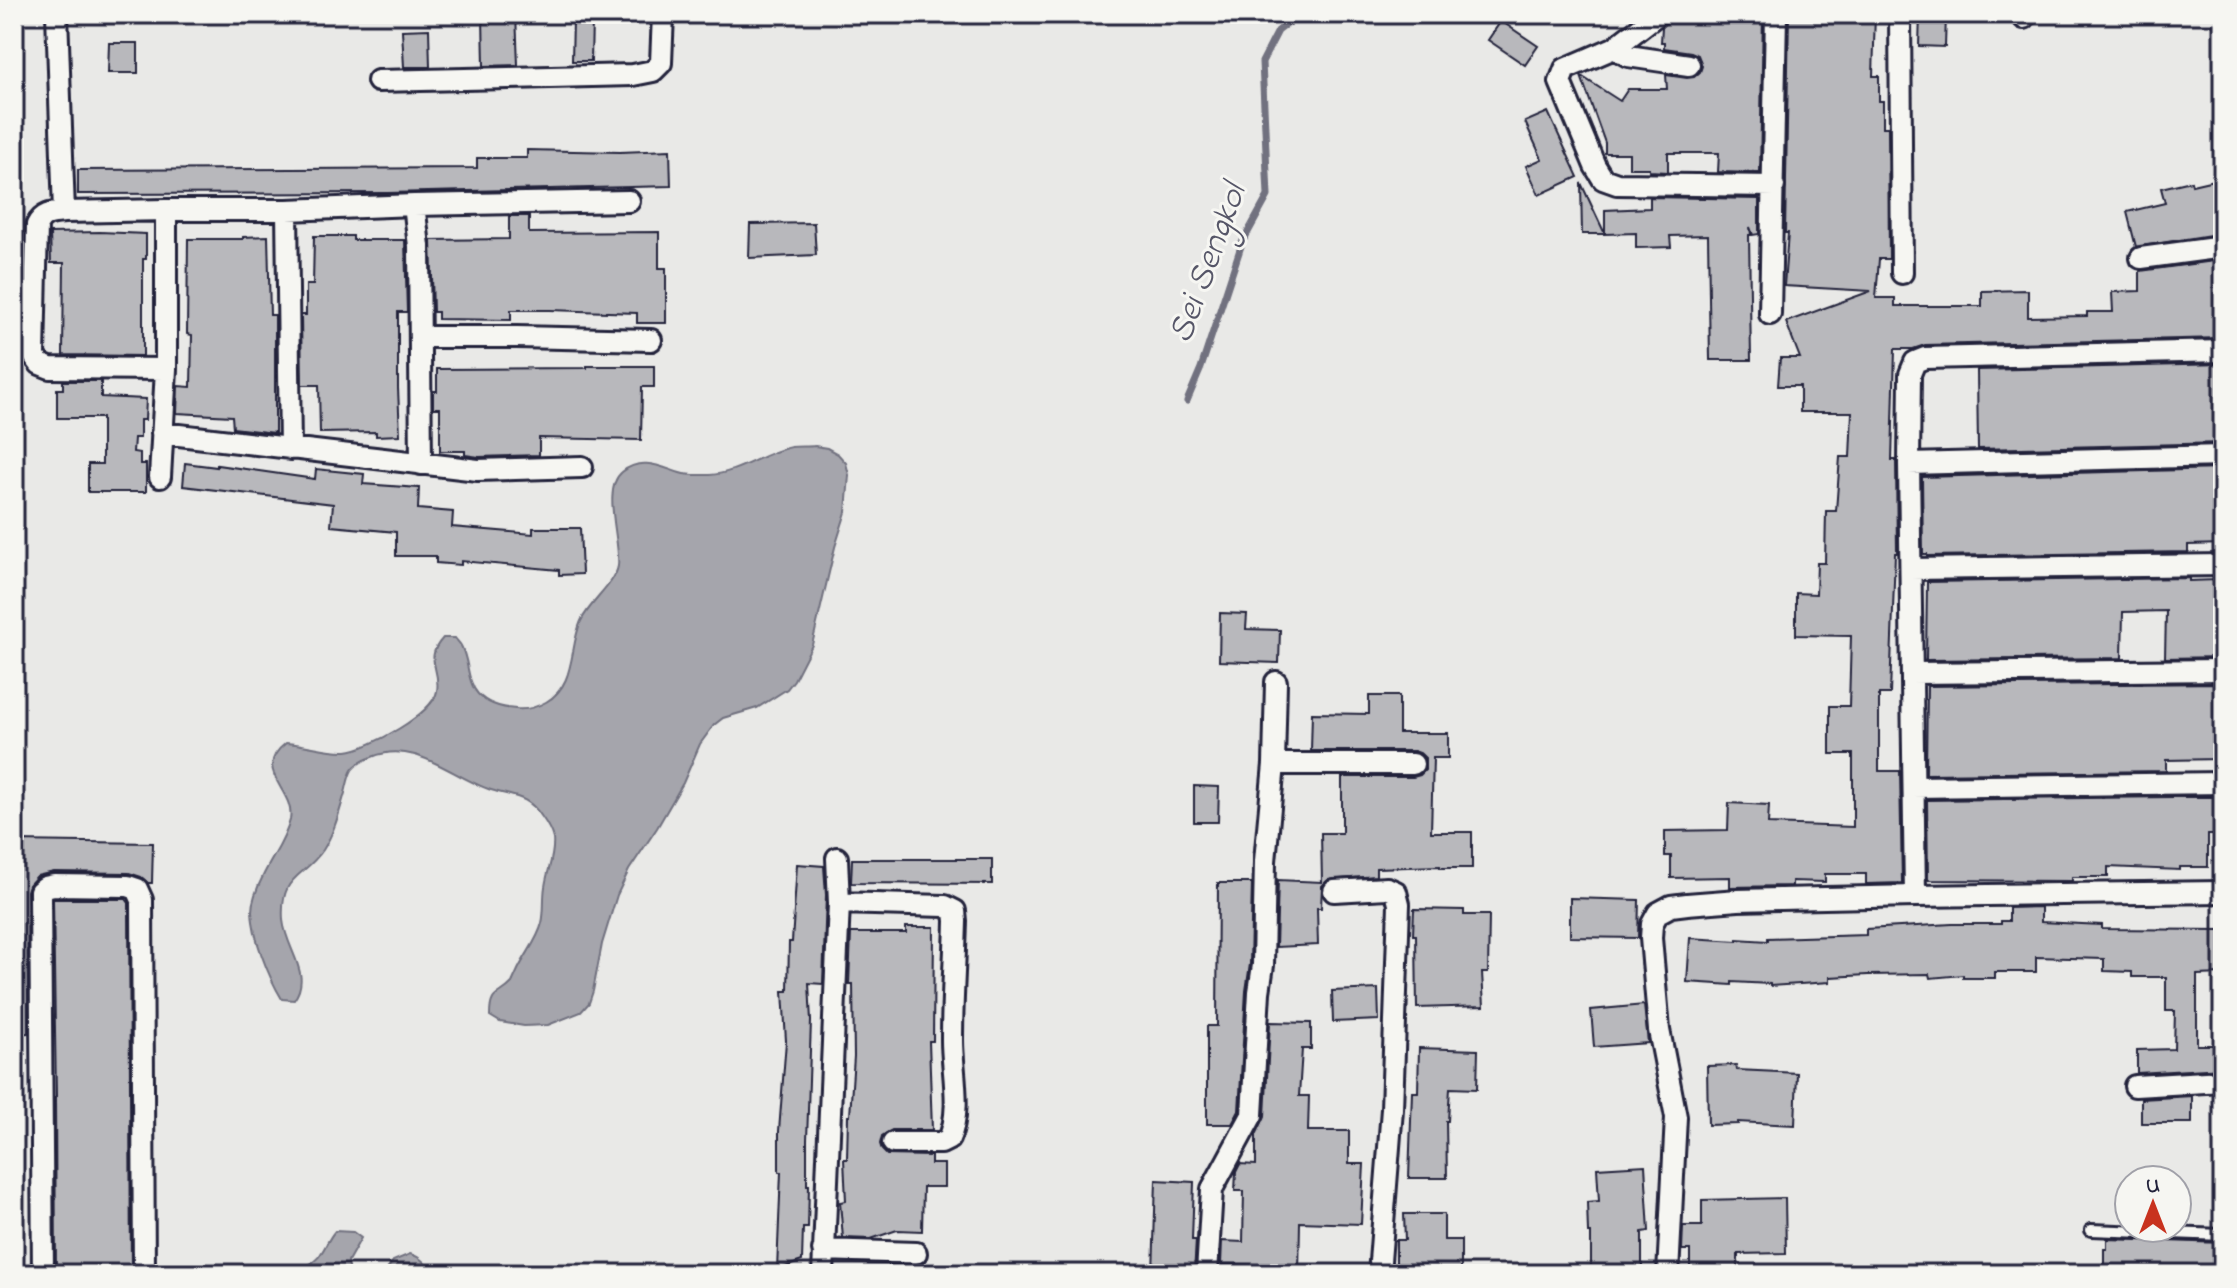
<svg xmlns="http://www.w3.org/2000/svg" width="2237" height="1288" viewBox="0 0 2237 1288" font-family="'Indie Flower',sans-serif">
	<style>
		.water { fill: #a5a5ac; stroke: #71717f; stroke-width: 2 }
		.lines { fill: none; stroke-linecap: round; stroke-linejoin: round }
		.stream { stroke: #71717f; stroke-width: 7 }
		.building { fill: #b8b8bc; stroke: #22223b; stroke-width: 2 }
		.lane-casing { stroke: #22223b; stroke-width: 16 }
		.street-casing { stroke: #22223b; stroke-width: 26 }
		.lane { stroke: #f6f6f2; stroke-width: 10 }
		.street { stroke: #f6f6f2; stroke-width: 20 }
		.labels { text-anchor: middle; dominant-baseline: central; stroke-width: 6; stroke-linejoin: round; paint-order: stroke }
		.water-label { font-size: 36px; font-style: italic; fill: #565668; stroke: #f6f6f2 }
	</style>
	<rect width="100%" height="100%" fill="#e9e9e7"/>
	<filter id="ink" filterUnits="userSpaceOnUse"><feTurbulence type="fractalNoise" baseFrequency=".0125" numOctaves="2"/><feDisplacementMap in="SourceGraphic" scale="16" xChannelSelector="R" yChannelSelector="G"/><feConvolveMatrix kernelMatrix="1 2 1 2 8 2 1 2 1" color-interpolation-filters="sRGB"/></filter>
	<g filter="url(#ink)">
		<path class="water" d="M815,446l12,2 11,6 8,9 3,12 -3,37 -11,35 -23,98 -18,35 -7,9 -30,19 -34,10 -9,7 -14,19 -17,39 -26,45 -28,42 -12,25 -15,49 -9,47 -4,12 -8,9 -33,13 -24,1 -24,-4 -10,-6c0,-25 9,-19 22,-33 1,-2 4,-9 5,-11 7,-16 21,-32 25,-49 3,-12 1,-25 3,-36 2,-16 10,-32 8,-48 -2,-9 -6,-15 -11,-22 -14,-22 -28,-20 -51,-27 -40,-13 -75,-51 -119,-33 -8,3 -15,6 -20,13 -4,7 -5,16 -7,23 -6,20 -11,40 -22,57 -20,29 -43,24 -40,70 3,30 30,54 11,80l-12,-1c-14,-23 -29,-61 -30,-88 0,-11 6,-25 11,-35 9,-19 22,-35 27,-56 6,-30 -40,-49 -4,-77 21,1 40,9 61,8 22,-2 87,-38 90,-60 4,-24 -14,-31 6,-53h12c2,3 6,6 7,10 7,14 5,34 16,46 10,11 24,14 38,15 10,1 21,-2 30,-7 30,-17 23,-53 35,-81 9,-19 34,-37 37,-55 3,-24 -17,-77 4,-94 19,-16 39,-5 58,1 9,3 21,2 30,2 29,-2 52,-22 81,-28 7,-1 16,0 24,-1z
			M335,1231l18,1 8,6 -13,23 2,13h-48c4,-10 13,-11 18,-19 6,-8 8,-16 15,-24z
			M410,1254c11,3 16,9 21,20h-47l9,-13z"/>
		<g class="lines">
			<path class="stream" d="M1187,401l14,-33 41,-125 26,-47 -6,-134 16,-31 22,-17"/>
		</g>
		<path class="building" d="M516,14l2,51 -34,1 -1,-50z
			M1696,14h67l-3,159 -42,-1 1,-19h-51v19l-19,-1v-3h-20v-15h-24v-10l-24,-67 39,25 8,-12h39l-1,-14 21,3 7,-1 6,-5 2,-6 -4,-11 -7,-3 -27,-4v-6h-3l1,-15 8,-10 26,2z
			M1789,14h86l-2,62h6v25h4v26h5l1,132h-10l-3,39h19v8h87v-15l46,-1v27l59,-1v-4h26l-1,-20 28,-1v-20l74,-10 1,13h8v64l-298,7 -12,4h-18l-3,111h4l1,93h-2l-5,141h-11v77h21l2,112 -36,1v-10h-41v8l-33,-1v5l-62,1v-10l-59,1v-22h-6v-25l63,-1 1,-27 40,2 -1,19 85,3v-73h-23v-48h19l2,-70 -55,-1v-42l20,1 1,-31h8l1,-52h10l4,-54h10l2,-45h-52v-26h-22l2,-28h20l-14,-36 85,-31 -87,-5 4,-53h-3z
			M1920,14h26l-1,33 -26,-1z
			M573,20h19l-1,41h-19z
			M1501,21l37,25 -13,19 -37,-25z
			M429,29l1,38h-26l-2,-37z
			M109,43h29v30h-30z
			M1548,112l30,65 -39,18 -13,-29 16,-7 -17,-37z
			M527,150l93,2 50,-2 1,36 -283,7 -310,1v-24l399,-2v-10h50z
			M2218,179l2,9 3,-1v46l-87,14 -9,-35 38,-9 -4,-15 30,-7 1,4z
			M1581,183l24,51h-23z
			M1650,197l109,2v35l-6,1 -3,-8 1,8h-2l2,125h-41l-2,-125 -38,1 1,11 -35,1v-15l-31,1v-24l45,-2z
			M509,216h20v17l130,-1v36h7v55h-29v-10l-87,-3h-39v10l-73,-1v-7h-5l-2,-72 78,-1z
			M814,223l2,32 -67,3 1,-34z
			M100,232l46,2v25h-3v97l-80,-1 1,-92h-13l-1,-30z
			M268,236l2,79h5v118l-42,-5 -1,-12 -55,-3 1,-27 13,1 1,-52 -5,-1 1,-95h55v-2z
			M314,236h39v4h52l2,72h-9v76l2,47 -24,1v-4l-56,1 -1,-48h-17l-1,-70h5v-30h7z
			M2223,364v79l-245,6 -1,-79z
			M587,366h67v21h-12l-1,53 -102,-2v17l-60,2 -14,-2v-4h-25v-43h-7v-17h4v-22l150,-1z
			M63,381h38v16l45,2 -1,21h-5v18h-6l-1,14 7,1v11h6v28h-58v-28h14v-46h-45v-29h6z
			M185,463l32,4v-2l98,14 1,-10 48,5 -1,10 56,4 -1,21 35,3 -1,15 81,7v-6h47l2,46 -23,1v-5l-98,-9v4l-25,-2v-7h-40v-24l-65,-6 2,-22 -150,-18z
			M2222,469l1,75 -35,1v7l-261,4v-2h-4l-1,-77z
			M2189,578v3l28,-1 1,35h5v42l-58,1 1,-47 -43,1 -1,46 -196,2 1,-78z
			M1220,613l27,1 -1,15 34,1 -1,33 -60,-2z
			M2223,683v53h-4v23l-53,1v11l-240,3 1,-88z
			M1369,696h30v37h49v25h-15l-2,74h41v36h-32v-2l-64,2v8l-48,4 -6,6 -1,22h-4l1,37 -42,2 2,-67 44,2 -1,-49h21v-56h71l7,-2 5,-5v-12l-5,-5 -6,-2h-103l1,-38 57,1z
			M1194,786l25,1 -1,35h-24z
			M2174,797h41v38h-7v32h-28v3l-72,-3v10h-36v4l-144,-1 -1,-80z
			M14,841l139,2 -1,40h-4l-7,-6 -12,-4 -75,-1 -17,4 -8,9 -2,6 1,142 -14,1z
			M852,859h140v25l-141,-1z
			M797,864l27,2 2,29 -3,89 -14,-1 2,38 -4,119v45h2l-1,43h-5l-1,33 -25,9 4,-98h-2v-41l7,-90 -3,-50h5l1,-49h3z
			M1218,883h34l-2,81 -4,27 -7,120 -7,13h-25v-98h10z
			M1570,898l69,2 -1,38 -68,-1z
			M53,899h73l3,4 2,371h-75l-1,-177h1z
			M2041,907v15l61,3v4l121,1v44l-26,1v70h26v23l-86,5v-23l37,-1 1,-38h-9v-34h-34v-5l-28,-1v-12l-68,-2v15h-41v6h-32v-3l-33,3 -1,-4 -61,1 -38,2v5l-60,4v-2l-38,-2v3l-45,-3 3,-44 47,3v-2l31,2v-3l98,-3v-6l86,-5h49v-3h8v-13z
			M1414,909l50,1v5h25l-1,58h-6l2,33 -67,2 -1,-73h-3z
			M906,927h28l-1,114h-4l3,89h-40l-10,6 -2,8 2,6 5,5 44,1v8h13v23h-21l-1,44 -25,-1 -26,9 -28,-1 -3,-36 6,-1 -2,-42h3l1,-43h2l4,-60 -1,-72h-4l2,-51h55z
			M1378,989l1,31 -46,2 -1,-31z
			M1644,1005l4,38 -54,4 -3,-37z
			M1270,1022l41,1v26h-9l-3,47h10l-1,35h41v33h15l-3,60 -61,-2 -1,52h-44v-9l-34,-1 1,-23 21,1 1,-51h-9l1,-19 4,-8 16,1v-30l9,-19z
			M1419,1048l59,2 -1,39 -27,-1 -2,33h-2l1,57h-38l3,-86h6z
			M1736,1065l1,5 60,3 -2,52 -57,-3v2l-30,1 -1,-59z
			M2192,1096v27h-51v-24z
			M1645,1165l4,66 -7,1v35h-51v-34h-3l-1,-31 12,-1 -2,-33z
			M1156,1180l38,2 -2,58h4l-2,34h-41z
			M1785,1198l1,55 -48,1v20h-48v-24h-8l1,-24h19v-26z
			M1404,1214h40v26h17v34h-65v-34h9z
			M2107,1239l116,4v31h-119v-25h3z"/>
		<g class="lines">
			<defs>
				<path id="lane" d="M2091,1230l132,5"/>
				<path id="street" d="M57,14l7,198c-12,1 -21,1 -27,13l-3,131 6,8 10,4 116,1v-159h121l127,-5 5,41 2,218
					M1900,14l2,259
					M2024,18v-4
					M1614,48l44,-34
					M1689,65l-61,-9 -14,-8 -49,21 -5,13 35,84 8,13 14,5 157,2
					M378,81l255,-6 20,-4 8,-8 2,-49
					M414,205l215,-4
					M287,210l3,239
					M64,212l102,-2
					M2141,258l82,-11
					M1770,314l6,-300
					M420,337h97l134,3
					M162,433l316,37 104,-3
					M1909,464l314,-8
					M160,477l6,-108
					M1912,569l311,-4
					M1913,673l310,-3
					M1274,764h139
					M1914,787l309,-4
					M1334,891l53,-3 9,4 3,12 -7,205 -13,165
					M1915,896l-6,-432 1,-90 5,-12 10,-4 298,-7
					M839,903l106,3 10,5 1,10c-1,40 -4,79 -4,119 0,31 10,70 -3,99l-8,4h-48
					M2135,1086l88,-5
					M823,1250l93,3
					M43,1274l-3,-383 5,-4 9,-2 74,1 9,3 5,11 2,374
					M823,1274l16,-371 -2,-45
					M1207,1274l5,-85 40,-74 7,-123 4,-27 2,-104 9,-97 2,-82
					M1668,1274l8,-157 -17,-87 -8,-92 1,-14 6,-11 13,-7 16,-2 51,-4 177,-4 308,-4"/>
			</defs>
			<use href="#lane" class="lane-casing"/>
			<use href="#street" class="street-casing"/>
			<use href="#lane" class="lane"/>
			<use href="#street" class="street"/>
		</g>
	</g>
	<g class="labels">
		<g class="water-label">
			<text transform="translate(1209 264) rotate(-70)">Sei Sengkol</text>
		</g>
	</g>
	<rect width="2237" height="1288" fill="none" stroke="#f6f6f2" stroke-width="48"/>
	<rect x="24" y="24" width="2189" height="1240" fill="none" stroke="#22223b" stroke-width="3" filter="url(#ink)"/>
	<g transform="translate(2153 1204)"><circle r="38" fill="#f6f6f2" stroke="#a1a1a9" stroke-width="2"/>
	<path d="M0-6L14 30L0 20L-14 30Z" fill="#c8321e"/>
	<text y="-12" font-size="22" font-weight="bold" text-anchor="middle" fill="#22223b">U</text>
	</g>
</svg>
